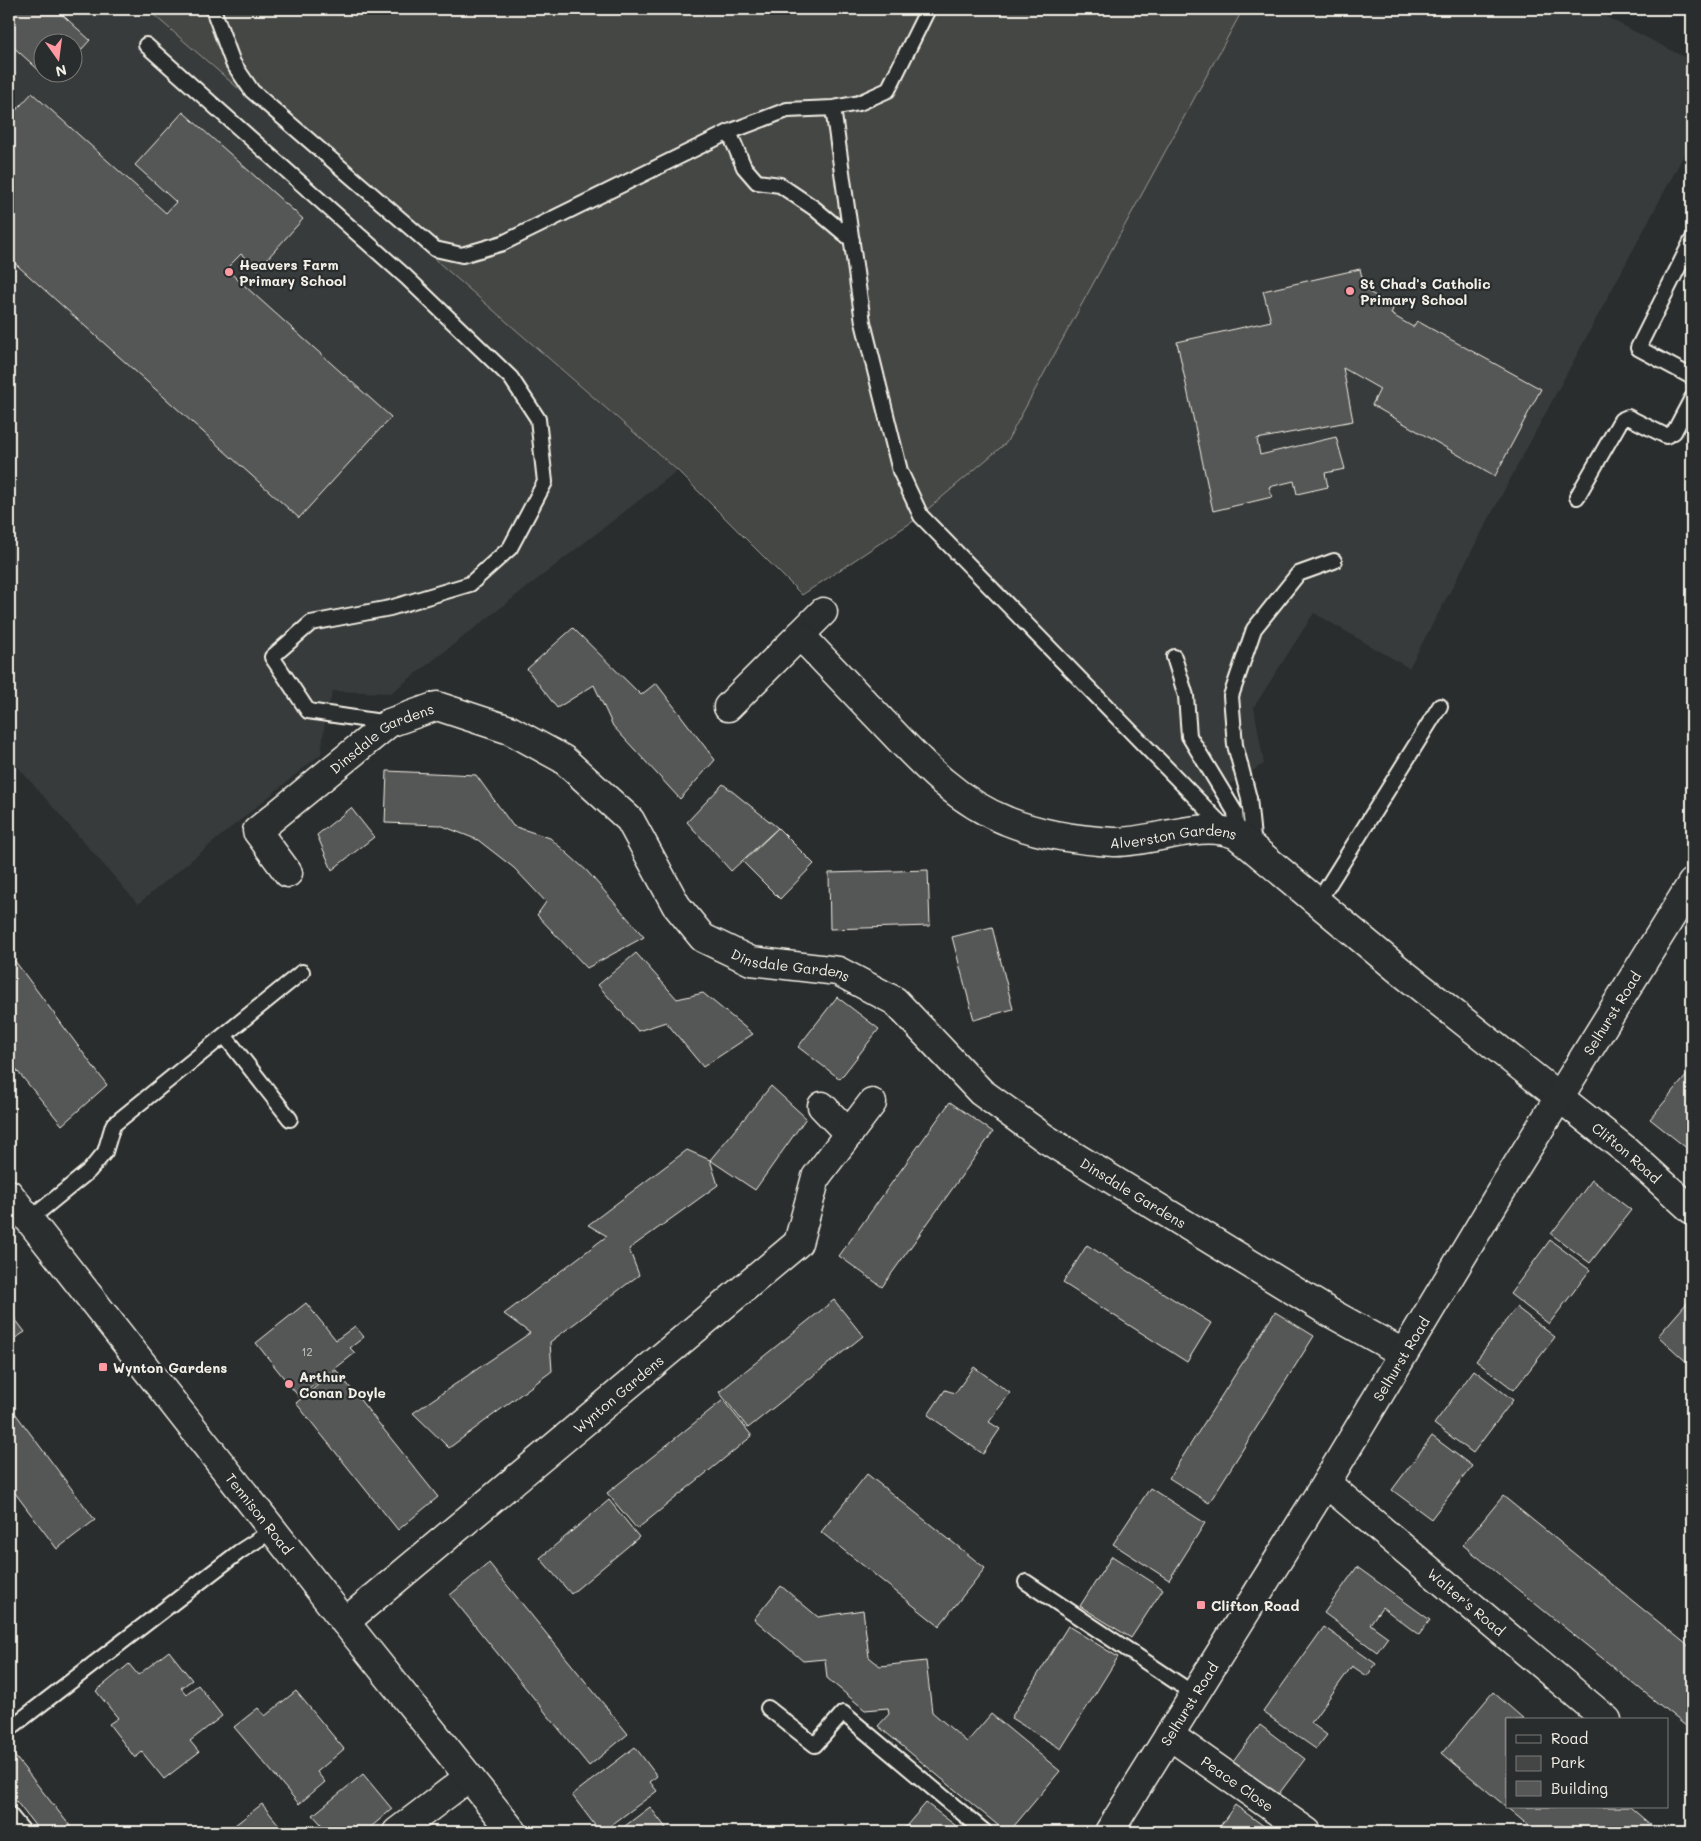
<svg xmlns="http://www.w3.org/2000/svg" width="1701" height="1841" viewBox="0 0 1701 1841" font-family="Mali,sans-serif">
	<style>
		.built { fill: #373a3a; fill-rule: evenodd }
		.green { fill: #444645; stroke: #9c9c96 }
		.building { fill: #555756; stroke: #f4f1e8 }
		.lines { fill: none; stroke-linecap: round; stroke-linejoin: round }
		.lane-casing { stroke: #f4f1e8; stroke-width: 18 }
		.street-casing { stroke: #f4f1e8; stroke-width: 31 }
		.secondary-casing { stroke: #f4f1e8; stroke-width: 31 }
		.primary-casing { stroke: #f4f1e8; stroke-width: 31 }
		.lane { stroke: #2a2d2e; stroke-width: 14 }
		.street { stroke: #2a2d2e; stroke-width: 28 }
		.secondary { stroke: #2a2d2e; stroke-width: 28 }
		.primary { stroke: #2a2d2e; stroke-width: 28 }
		.poi-dot { fill: #ff9aa2; stroke: #2a2d2e; stroke-width: 2 }
		.labels { text-anchor: middle; dominant-baseline: central; stroke-width: 4.5; stroke-linejoin: round; paint-order: stroke }
		.number-label { font-size: 11px; fill: #cccac4 }
		.poi-label { font-size: 14px; font-weight: bold; fill: #f4f1e8; stroke: #2a2d2e; text-anchor: start }
		.street-label { font-size: 14px; fill: #f4f1e8; stroke: #2a2d2e }
	</style>
	<rect width="100%" height="100%" fill="#2a2d2e"/>
	<filter id="ink" filterUnits="userSpaceOnUse"><feTurbulence type="fractalNoise" baseFrequency=".02" numOctaves="2"/><feDisplacementMap in="SourceGraphic" scale="10" xChannelSelector="R" yChannelSelector="G"/><feConvolveMatrix kernelMatrix="1 2 1 2 8 2 1 2 1" color-interpolation-filters="sRGB"/></filter>
	<g filter="url(#ink)">
		<path class="built" d="M9,9h138l530,462 -286,222 -58,-2 -7,24 -5,39 -183,150 -129,-147zM42,42h30v30h-30z
			M1243,9h348l101,52v79l-283,528 -95,-55 -60,94 10,57 -58,34 -281,-286 81,-70z"/>
		<path class="green" d="M147,9h1096l-237,434 -91,77 -113,75 -125,-125z"/>
		<path class="building" d="M9,9h47l34,31 -18,20v-18h-30v30h19l-9,10 -43,-39z
			M32,93l134,120 10,-11 -41,-37 48,-53 120,107 -45,50 -17,-15 -15,15 165,148 -92,101 -290,-260v-140z
			M1360,269l5,21 29,16 -3,8 22,13 4,-6 124,68 -46,87 -123,-71 8,-16 -37,-21 10,53 -96,18 3,16 76,-18 9,32 -20,4 3,14 -31,7 -3,-13 -25,6 3,10 -59,14 -36,-169 94,-21 -8,-30z
			M573,628l68,67 15,-12 59,77 -35,39 -67,-73 -19,-41 -37,23 -30,-39z
			M387,771l89,4 37,51 37,12 37,33 57,66 -57,31 -50,-53 9,-13 -32,-34 -36,-28 -38,-15 -55,-2z
			M723,784l55,44 -47,43 -44,-49z
			M351,808l23,29 -42,33 -15,-35z
			M778,828l36,36 -34,35 -37,-37z
			M928,870l2,56 -100,3 -1,-56z
			M992,927l21,82 -39,11 -22,-83z
			M9,953l98,132 -45,40 -53,-64z
			M636,953l41,46 26,-6 50,41 -50,33 -37,-45 -28,9 -40,-46z
			M837,997l42,32 -39,50 -42,-32z
			M1687,1075l5,4v67l-3,4 -39,-31z
			M771,1086l35,32 -51,72 -45,-30z
			M950,1102l43,30 -111,155 -43,-31z
			M687,1150l23,10 8,25 -89,64 10,26 -89,67 2,29 -103,77 -36,-35 117,-80 -26,-19 103,-78 -19,-11z
			M1592,1180l39,30 -41,53 -39,-29z
			M1550,1240l40,30 -41,54 -39,-30z
			M1087,1245l124,78 -24,39 -124,-79z
			M1692,1297v70l-34,-31z
			M834,1300l29,36 -115,92 -29,-36z
			M306,1303l30,37 19,-14 9,11 -14,11 5,5 -56,44 -43,-54z
			M1516,1307l39,30 -41,53 -38,-29z
			M9,1311l16,21 -16,10z
			M1275,1312l39,24 -105,167 -40,-25z
			M974,1367l36,26 -21,29 11,7 -17,25 -55,-39 17,-25 10,3z
			M336,1370l102,127 -40,33 -102,-127z
			M1474,1370l39,30 -40,53 -39,-29z
			M723,1400l29,36 -115,93 -30,-36z
			M9,1405l86,115 -38,29 -48,-64z
			M1432,1436l40,30 -41,53 -39,-29z
			M867,1474l118,94 -46,58 -118,-94z
			M1150,1488l55,35 -36,57 -56,-36z
			M1503,1496l189,153v82l-229,-186z
			M609,1500l30,37 -68,57 -31,-36z
			M1112,1556l51,33 -32,49 -51,-32z
			M489,1563l139,171 -39,32 -139,-171z
			M1357,1567l73,53 -11,15 -37,-28 -12,17 18,13 -11,15 -53,-39z
			M781,1586l37,31 45,-7 6,47 11,9 46,-5 6,51 35,30 24,-28 69,57 -51,61h-3l-128,-106 11,-12 -1,-6 -23,2 -38,-32 -2,-19 -22,2 -49,-42z
			M1068,1626l50,31 -57,92 -50,-31z
			M1324,1627l52,37 -9,12 -15,-10 -41,57 16,12 -11,14 -53,-37z
			M169,1651l23,29 -11,8 5,6 12,-9 24,31 -32,25 9,11 -35,27 -22,-27 -7,6 -26,-34 9,-6 -22,-27 33,-27 9,11z
			M296,1691l48,58 -27,23 8,10 -26,22 -65,-77 24,-19 7,8z
			M1493,1692l32,28h-18v87h123l29,25h-123l-94,-79z
			M1260,1725l45,34 -27,36 -45,-33z
			M635,1747l22,29 -7,6 7,9 -55,41h-2l-28,-37z
			M13,1754l61,77 -2,1h-32l-31,-40v-35z
			M363,1774l29,35 -27,23h-37l-15,-17z
			M926,1803l38,29h-63z
			M262,1804l22,27 -58,1z
			M1235,1805l37,27h-56z
			M650,1807l19,25h-52z"/>
		<g class="lines">
			<defs>
				<path id="lane" d="M213,9l20,54 19,28 183,158 27,6 41,-12 226,-111 58,-22 46,-2 30,214 37,149 21,45 306,314
					M146,45l260,232 105,101 27,41 7,63 -35,66 -40,36 -80,24 -79,15 -39,34 36,54 80,12
					M833,108l26,-5 29,-13 40,-81
					M729,132l15,35 13,15 23,3 34,23 38,32
					M1692,240l-54,108 54,29
					M1577,497l44,-77 7,-3 38,19 8,-4 18,-34
					M1174,657l12,39 3,40 46,76 2,23
					M1254,848l-5,-50 -14,-53 -4,-49 23,-67 44,-55 36,-13
					M1318,902l122,-196
					M224,1035l66,84
					M29,1220l60,-49 16,-19 8,-27 189,-153
					M1026,1582l168,112
					M768,1708l47,37 28,-32 142,119
					M9,1729l230,-177 34,-22
					M9,1814l15,18"/>
				<g id="street">
					<path d="M800,635l23,-23"/>
					<path id="s1" d="M728,707l72,-72c27,28 54,57 81,85 37,39 74,81 126,101 34,14 70,19 107,21 39,1 87,-23 123,-7l162,135 228,181 65,59"/>
					<path id="s2" d="M288,873l-31,-42 132,-108 48,-17 73,24 53,29 67,61 46,85 27,33 48,23 87,10 57,30 86,91 65,47 283,173 74,41"/>
					<path d="M822,1106l27,28"/>
					<path id="s3" d="M1326,1483l281,237"/>
					<path id="s4" d="M345,1622l453,-379 18,-66 56,-74"/>
					<path id="s5" d="M1169,1735l138,97"/>
					<path d="M397,1832l72,-55"/>
				</g>
				<g id="secondary">
					<path id="s6" d="M9,1194l336,428 168,210"/>
				</g>
				<g id="primary">
					<path id="s7" d="M1109,1832l217,-349 180,-300 186,-300"/>
				</g>
			</defs>
			<use href="#lane" class="lane-casing"/>
			<use href="#street" class="street-casing"/>
			<use href="#secondary" class="secondary-casing"/>
			<use href="#primary" class="primary-casing"/>
			<use href="#lane" class="lane"/>
			<use href="#street" class="street"/>
			<use href="#secondary" class="secondary"/>
			<use href="#primary" class="primary"/>
		</g>
	</g>
	<g class="poi-dot">
		<circle cx="229" cy="272" r="5"/>
		<circle cx="1350" cy="291" r="5"/>
		<rect x="98" y="1362" width="10" height="10" rx="2.5"/>
		<circle cx="289" cy="1384" r="5"/>
		<rect x="1196" y="1600" width="10" height="10" rx="2.5"/>
	</g>
	<g class="labels">
		<g class="number-label">
			<text x="307" y="1351">12</text>
		</g>
		<g class="poi-label">
			<text x="239" y="264">Heavers Farm<tspan x="239" dy="16">Primary School</tspan></text>
			<text x="1360" y="283">St Chad's Catholic<tspan x="1360" dy="16">Primary School</tspan></text>
			<text x="113" y="1367">Wynton Gardens</text>
			<text x="299" y="1376">Arthur<tspan x="299" dy="16">Conan Doyle</tspan></text>
			<text x="1211" y="1605">Clifton Road</text>
		</g>
		<g class="street-label">
			<text stroke="none"><textPath href="#s2" startOffset="209">Dinsdale Gardens</textPath></text>
			<text stroke="none"><textPath href="#s1" startOffset="552">Alverston Gardens</textPath></text>
			<text stroke="none"><textPath href="#s2" startOffset="734">Dinsdale Gardens</textPath></text>
			<text stroke="none"><textPath href="#s7" startOffset="961">Selhurst Road</textPath></text>
			<text stroke="none"><textPath href="#s1" startOffset="1119">Clifton Road</textPath></text>
			<text stroke="none"><textPath href="#s2" startOffset="1154">Dinsdale Gardens</textPath></text>
			<text stroke="none"><textPath href="#s7" startOffset="556">Selhurst Road</textPath></text>
			<text stroke="none"><textPath href="#s4" startOffset="356">Wynton Gardens</textPath></text>
			<text stroke="none"><textPath href="#s6" startOffset="406">Tennison Road</textPath></text>
			<text stroke="none"><textPath href="#s3" startOffset="184">Walter's Road</textPath></text>
			<text stroke="none"><textPath href="#s7" startOffset="151">Selhurst Road</textPath></text>
			<text stroke="none"><textPath href="#s5" startOffset="84">Peace Close</textPath></text>
		</g>
	</g>
	<rect width="1701" height="1841" fill="none" stroke="#2a2d2e" stroke-width="30"/>
	<rect x="15" y="15" width="1671" height="1811" fill="none" stroke="#f4f1e8" stroke-width="2" filter="url(#ink)"/>
	<rect x="1506" y="1718" width="162" height="90" fill="#2a2d2e" stroke="#7b7b78"/>
	<rect x="1516" y="1735" width="25" height="8" fill="#2a2d2e" stroke="#7b7b78"/>
	<text x="1551" y="1744" font-size="15" fill="#f4f1e8">Road</text>
	<rect x="1516" y="1756" width="25" height="15" fill="#444645" stroke="#7b7b78"/>
	<text x="1551" y="1768" font-size="15" fill="#f4f1e8">Park</text>
	<rect x="1516" y="1781" width="25" height="15" fill="#555756" stroke="#7b7b78"/>
	<text x="1551" y="1794" font-size="15" fill="#f4f1e8">Building</text>
	<g transform="translate(58 58) rotate(166)"><circle r="24" fill="#2a2d2e" stroke="#7b7b78"/>
	<path d="M0-4L9 19L0 12L-9 19Z" fill="#ff9aa2"/>
	<text y="-8" font-size="14" font-weight="bold" text-anchor="middle" fill="#f4f1e8">N</text>
	</g>
</svg>
